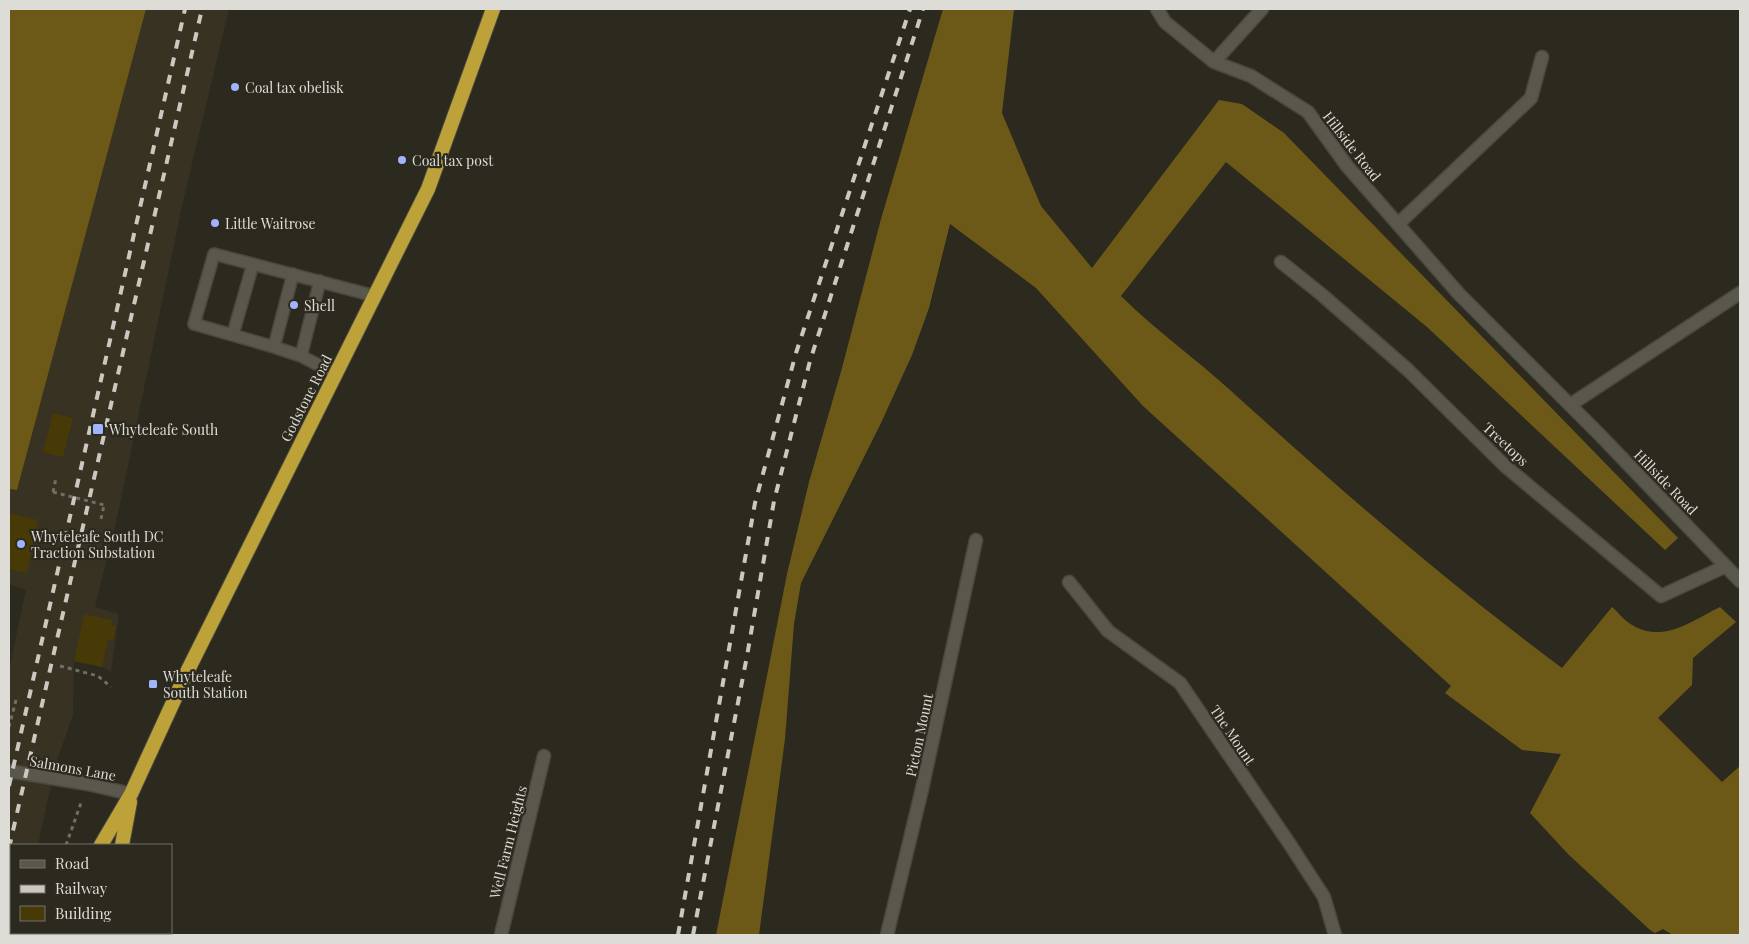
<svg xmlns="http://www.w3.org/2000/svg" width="1749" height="944" viewBox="0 0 1749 944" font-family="'Playfair Display',serif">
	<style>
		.built { fill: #373222 }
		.forest { fill: #6c5917 }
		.building { fill: #483a06 }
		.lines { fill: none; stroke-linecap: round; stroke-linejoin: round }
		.service-casing { stroke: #49473e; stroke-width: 14 }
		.minor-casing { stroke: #49473e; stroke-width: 15 }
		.trunk-casing { stroke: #49473e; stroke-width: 16 }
		.path { stroke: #706e65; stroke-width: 3; stroke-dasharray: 4 4; stroke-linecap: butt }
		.service { stroke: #5a574c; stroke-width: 11 }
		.minor { stroke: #5a574c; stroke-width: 12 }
		.trunk { stroke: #bda23a; stroke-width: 14 }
		.rail { stroke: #cbc8c2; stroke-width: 4; stroke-dasharray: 9 9; stroke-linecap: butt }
		.path-bridge { stroke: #706e65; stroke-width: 3; stroke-dasharray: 4 4; stroke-linecap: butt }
		.poi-dot { fill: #a0b3fd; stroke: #2c291f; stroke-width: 2 }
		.labels { text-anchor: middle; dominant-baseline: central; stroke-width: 4.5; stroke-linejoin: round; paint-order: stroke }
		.poi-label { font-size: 14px; fill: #dedcd6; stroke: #2c291f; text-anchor: start }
		.street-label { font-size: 14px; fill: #dedcd6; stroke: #2c291f }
	</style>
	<rect width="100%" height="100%" fill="#2c291f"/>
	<path class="built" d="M146,9h83l-47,197 -63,303 -24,98 24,7 -8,58 -9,-5 -28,-6 -1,54 -18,51 -17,79h-27v88h6l-1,2h-7v-265l17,-80 -17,-6v-95l8,1z"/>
	<path class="forest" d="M9,9h137l-129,481 -8,-1z
		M943,9h71l-12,104 39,93 51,62 127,-168 23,4 42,29 394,405 -13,12 -238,-223 -201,-165 -105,134c34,34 74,62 109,94 107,97 216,192 332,278l50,-61c6,5 11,12 17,16 32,22 61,-1 91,-16l16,15 -43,36 -1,27 -34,33 64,64 18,-16v169h-67l-10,-6 -8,4 -5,-3 -82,-76 -38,-41 31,-59 -39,-4 -77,-57 6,-7 -308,-280 -107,-118 -86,-64 -21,84 -17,47 -31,68 -80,160 -7,41 -9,115 -26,196h-43l71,-361 22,-92 33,-114 39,-149z"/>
	<path class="building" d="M53,413l20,5 -10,39 -20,-5z
		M9,513l29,7 -11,53 -18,-4z
		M84,614l28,6 -1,5 5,1 -3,14 -5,-1 -6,28 -28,-6z"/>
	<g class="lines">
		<defs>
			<path id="service" d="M233,334l20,-70
				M274,347l19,-73
				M301,356l19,-75
				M336,374l-35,-18 -27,-9 -80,-23 20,-70 161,42"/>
			<path id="minor" d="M1157,9l8,13 49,40 37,14 57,36 39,54 112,128 141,141 140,146
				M1214,62l48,-53
				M1398,224l133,-126 11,-41
				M1281,262l40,32 87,76 97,96 156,130 65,-30
				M1570,405l170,-112
				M1069,582l39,49 72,52 109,160 35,54 11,38
				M9,771l79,13 43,10
				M501,935l43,-179
				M887,935l35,-146 54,-249"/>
			<path id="trunk" d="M101,845l30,-51 56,-122 241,-483 65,-180
				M122,845l8,-43
				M63,935v-2
				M101,935l1,-2"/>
		</defs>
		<use href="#service" class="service-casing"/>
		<use href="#minor" class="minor-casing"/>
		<use href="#trunk" class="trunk-casing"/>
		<path class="path" d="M53,492l3,-14
			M101,519l3,-14
			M60,666l38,10 13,11
			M9,727l8,-31
			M66,845l15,-42"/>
		<use href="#service" class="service"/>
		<use href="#minor" class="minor"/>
		<use href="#trunk" class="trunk"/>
		<path class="rail" d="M9,786l176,-777
			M9,848l193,-839
			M678,935l77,-432 41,-150 114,-344
			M693,935l54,-279 27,-155 36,-140 113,-352"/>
		<path class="path-bridge" d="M53,492l51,13"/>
	</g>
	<g class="poi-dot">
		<circle cx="235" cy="87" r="5"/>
		<circle cx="402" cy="160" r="5"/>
		<circle cx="215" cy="223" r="5"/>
		<circle cx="294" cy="305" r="5"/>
		<rect x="92" y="423" width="12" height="12" rx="2.5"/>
		<circle cx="21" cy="544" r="5"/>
		<rect x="148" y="679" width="10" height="10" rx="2.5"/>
	</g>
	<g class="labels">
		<g class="poi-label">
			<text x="245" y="87">Coal tax obelisk</text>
			<text x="412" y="160">Coal tax post</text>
			<text x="225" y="223">Little Waitrose</text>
			<text x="304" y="305">Shell</text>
			<text x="109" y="429">Whyteleafe South</text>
			<text x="31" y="536">Whyteleafe South DC<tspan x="31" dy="16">Traction Substation</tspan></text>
			<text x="163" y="676">Whyteleafe<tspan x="163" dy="16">South Station</tspan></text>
		</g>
		<g class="street-label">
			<text transform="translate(1352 146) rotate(52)">Hillside Road</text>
			<text transform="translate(306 398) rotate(-63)">Godstone Road</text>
			<text transform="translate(1506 444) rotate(43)">Treetops</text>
			<text transform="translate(1666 482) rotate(46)">Hillside Road</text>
			<text transform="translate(919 735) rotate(-78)">Picton Mount</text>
			<text transform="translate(1233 735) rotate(56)">The Mount</text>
			<text transform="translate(73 768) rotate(10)">Salmons Lane</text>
			<text transform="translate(508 842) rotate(-76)">Well Farm Heights</text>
		</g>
	</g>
	<rect width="1749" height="944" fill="none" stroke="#dedcd6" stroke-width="20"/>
	<rect x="10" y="844" width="162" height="90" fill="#2c291f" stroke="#737168"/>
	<rect x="20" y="860" width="25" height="8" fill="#5a574c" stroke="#737168"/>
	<text x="55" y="869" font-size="15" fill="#dedcd6">Road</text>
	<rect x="20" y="885" width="25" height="8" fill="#cbc8c2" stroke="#737168"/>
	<text x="55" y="894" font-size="15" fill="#dedcd6">Railway</text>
	<rect x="20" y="906" width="25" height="15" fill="#483a06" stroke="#737168"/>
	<text x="55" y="919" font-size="15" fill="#dedcd6">Building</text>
</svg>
